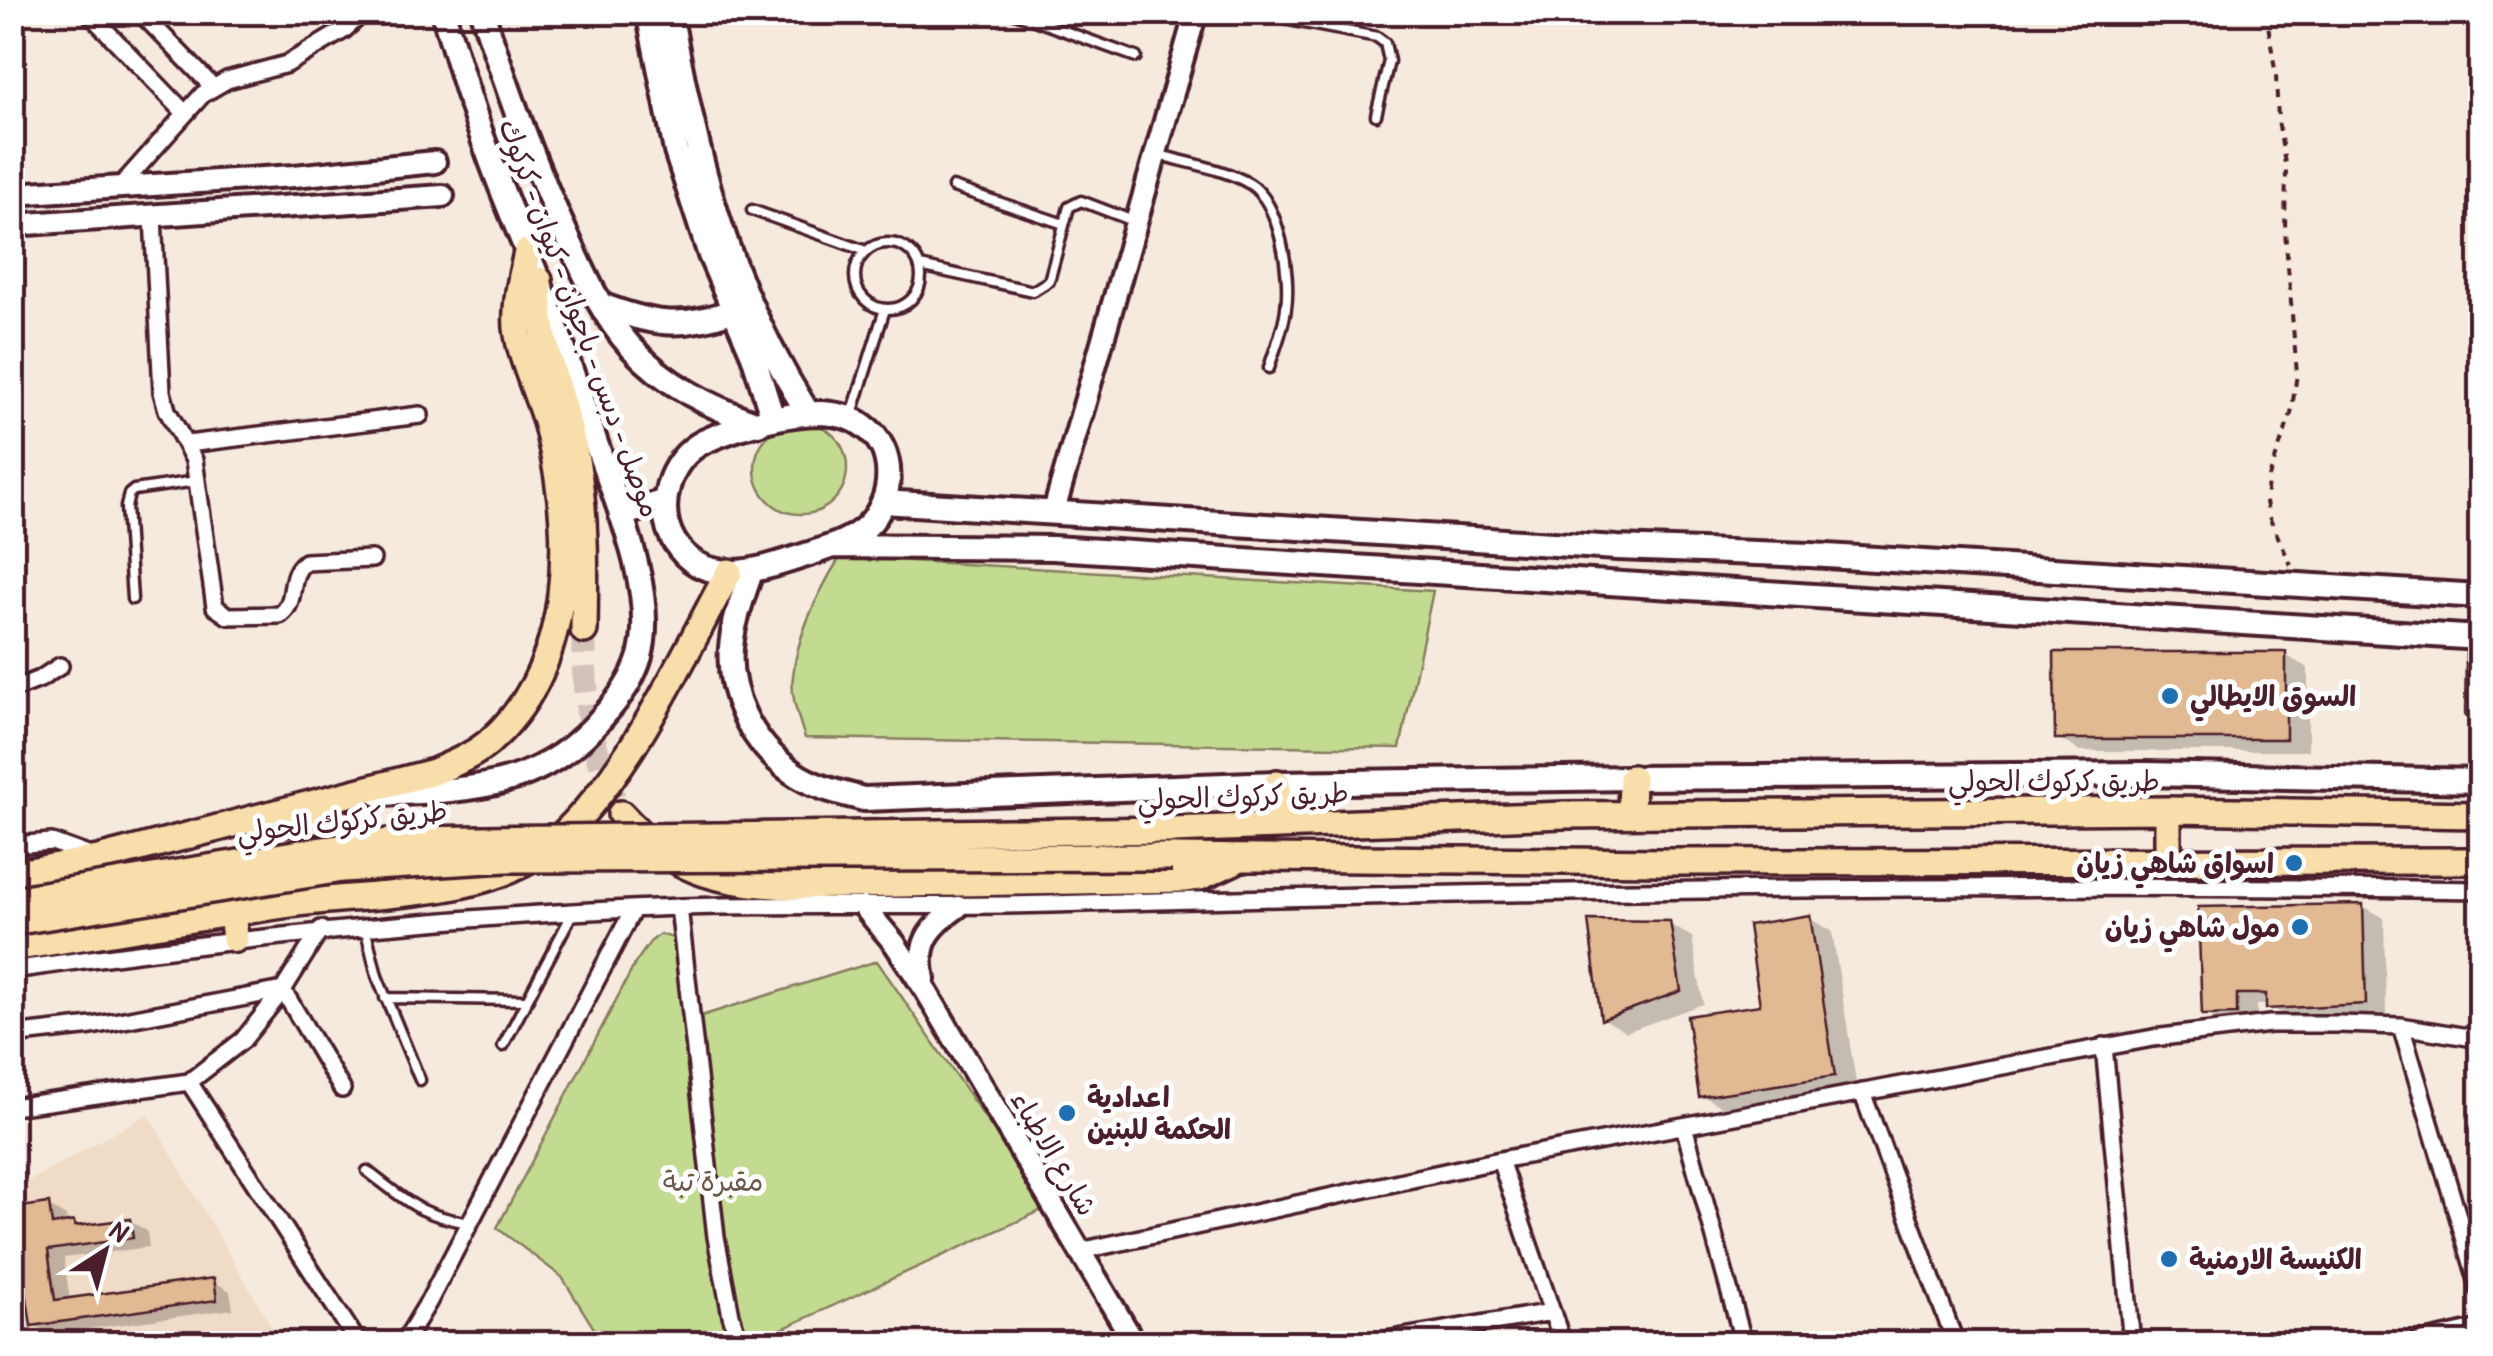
<svg xmlns="http://www.w3.org/2000/svg" width="2493" height="1356" viewBox="0 0 2493 1356" font-family="'Patrick Hand','Playpen Sans Arabic',sans-serif">
	<style>
		.built { fill: #f0dbc7 }
		.green { fill: #c3db91; stroke: #867d5e; stroke-width: 2.5 }
		.shadow { fill: #0003 }
		.building { fill: #e1b992; stroke: #4a1f2b; stroke-width: 2.5 }
		.lines { fill: none; stroke-linecap: round; stroke-linejoin: round }
		.trunk-tunnel { stroke: #d4c1ba; stroke-width: 25; stroke-dasharray: 25 12; stroke-linecap: butt }
		.service-casing { stroke: #4a1f2b; stroke-width: 15 }
		.minor-casing { stroke: #4a1f2b; stroke-width: 22 }
		.tertiary-casing { stroke: #4a1f2b; stroke-width: 28 }
		.secondary-casing { stroke: #4a1f2b; stroke-width: 30 }
		.trunk-casing { stroke: #4a1f2b; stroke-width: 32 }
		.path { stroke: #4a1f2b; stroke-width: 4; stroke-dasharray: 8 8; stroke-linecap: butt }
		.service { stroke: #fff; stroke-width: 8 }
		.minor { stroke: #fff; stroke-width: 15 }
		.tertiary { stroke: #fff; stroke-width: 20 }
		.secondary { stroke: #fff; stroke-width: 22 }
		.trunk { stroke: #f8deab; stroke-width: 25 }
		.trunk-bridge-casing { stroke: #4a1f2b; stroke-width: 32; stroke-linecap: butt }
		.trunk-bridge { stroke: #f8deab; stroke-width: 25 }
		.poi-dot { fill: #1f6fb2; stroke: #fff; stroke-width: 4 }
		.labels { text-anchor: middle; dominant-baseline: central; stroke-width: 10; stroke-linejoin: round; paint-order: stroke }
		.street-label { font-size: 28px; fill: #4a1f2b; stroke: #fff }
		.poi-label { font-size: 28px; font-weight: bold; fill: #4a1f2b; stroke: #fff; text-anchor: start }
		.park-label { font-size: 28px; fill: #6e574a; stroke: #fff }
	</style>
	<rect width="100%" height="100%" fill="#f6eade"/>
	<filter id="ink" filterUnits="userSpaceOnUse"><feTurbulence type="fractalNoise" baseFrequency=".01" numOctaves="2"/><feDisplacementMap in="SourceGraphic" scale="20" xChannelSelector="R" yChannelSelector="G"/><feConvolveMatrix kernelMatrix="1 2 1 2 8 2 1 2 1" color-interpolation-filters="sRGB"/></filter>
	<g filter="url(#ink)">
		<path class="built" d="M148,1114l133,229h-268l-1,-153z"/>
		<path class="green" d="M755 468a46 46 0 1 1 92 0a46 46 0 1 1-92 0Z
			M840,557l593,34 -33,157 -595,-10c-6,-19 -15,-42 -12,-62 4,-41 26,-85 47,-119z
			M660,934l13,4 4,5 8,78 192,-60 170,247 -298,136 -146,-1 -41,-66 -65,-49 139,-266 14,-20z"/>
		<path class="shadow" d="M2285,655l23,13v83h-228l-23,-14z
			M2363,906l21,12 2,97 -96,5 -21,-15h-12l1,20h-32l-22,-12z
			M1809,918l23,13 25,157 -132,21 -23,-14 61,-88z
			M1669,924l23,13 11,67 -77,28 -22,-13z
			M49,1206l17,10 1,9 14,3 49,-7 17,10 2,16 -85,11 6,43 143,-20 17,10 3,18 -182,25 -17,-9z"/>
		<path class="building" d="M2054,652h232v87h-231z
			M2466,652l14,1v64l-15,-1z
			M2363,904l3,100 -100,5v-15h-29v20l-35,1 -4,-108z
			M1810,915l25,161 -136,21 -12,-81 73,-11 -12,-80z
			M1588,920l82,1 11,70 -80,29z
			M49,1203l3,22 22,-4 1,5 55,-7 3,19 -85,12 7,50 159,-22 3,22 -186,26 -17,-118z"/>
		<g class="lines">
			<path class="trunk-tunnel" d="M584,630c-1,67 6,124 37,184"/>
			<defs>
				<path id="service" d="M1012,12l124,45
					M1246,12l131,25 8,6 4,18 -13,54
					M1160,155c28,8 65,14 90,29 30,19 41,90 36,124 -2,20 -11,40 -17,60
					M953,187l111,37
					M752,210l114,41
					M855 276a33 33 0 1 1 66 0a33 33 0 1 1-66 0Z
					M920,266l113,25 16,-10 20,-74 12,-6 55,21
					M852,414l33,-105
					M132,599l-6,-92 3,-13 5,-4 62,-9
					M365,927l12,49 43,104
					M385,998l142,2
					M503,1046l69,-132
					M367,1171c41,31 51,44 103,52"/>
				<path id="minor" d="M88,12l97,101
					M140,12l73,75
					M119,188l84,-94 24,-14 60,-16 57,-34 20,-18
					M153,217l9,175 5,18 27,50 21,147 13,9 52,-1c19,-14 6,-39 25,-53l67,-3
					M188,444l232,-29
					M12,690l28,-11 20,-13
					M12,845l40,-3 44,16
					M679,907l37,330 15,78 9,29
					M12,970c222,-32 444,-55 668,-63 124,-4 248,1 372,-3 476,-14 953,-21 1428,-14
					M2401,1026l79,264
					M12,1035l80,-9 191,-36 59,99
					M2104,1046l28,298
					M189,1082l170,262
					M1862,1092l94,252
					M12,1107l177,-25 54,-42 40,-50 38,-61
					M1684,1126l60,218
					M1500,1160l63,184
					M1080,1251l420,-91 653,-122 117,-14h69l62,2 79,13
					M403,1344l26,-43 204,-391
					M1362,1344l190,-32
					M2409,1344l71,-16"/>
				<path id="tertiary" d="M12,194l282,-18 141,-14
					M12,225l431,-29
					M1054,511l142,-499
					M864,907l31,37 31,47 209,353
					M924,979c-8,-35 5,-52 34,-72"/>
				<path id="secondary" d="M482,12c27,81 54,159 90,235 16,35 32,70 58,99 35,39 80,61 128,78
					M648,12l28,139 34,104 43,100 20,64
					M670,12c27,148 56,272 138,401
					M601,305c51,19 78,25 131,6
					M821,413c15,1 30,3 43,13 33,23 31,73 3,100 -17,16 -40,22 -61,29 -43,14 -102,36 -132,-14 -19,-33 -6,-81 29,-99 32,-15 82,-29 118,-29z
					M883,502l734,46 193,7 670,41
					M621,515l44,-14
					M833,546l220,2 1427,90
					M751,572c-7,21 -16,44 -19,67 -8,51 19,104 60,133 21,15 48,21 72,27l413,-16 355,-5 513,-4 335,7
					M378,794c92,-4 164,-3 227,-80 16,-18 28,-35 35,-58 17,-60 -22,-150 -42,-207 -19,-55 -37,-110 -58,-165 -17,-44 -37,-88 -53,-134 -17,-45 -30,-92 -44,-138"/>
				<path id="trunk" d="M539,280c-2,68 25,116 37,180 10,56 9,113 8,170
					M1277,783l2,42
					M2168,810v49
					M621,814c53,58 91,67 167,72l398,-7 14,-2 35,-16
					M1631,814l1,-36
					M287,822c32,-4 86,-7 72,42
					M1172,830l392,-15 604,-5 312,5
					M1172,857l493,5 815,-1
					M12,874l86,-15 336,-87c19,-8 38,-16 54,-29 88,-76 86,-210 60,-314 -8,-33 -27,-67 -31,-101 -2,-25 5,-52 10,-76
					M232,913l3,26
					M12,948c93,-14 185,-31 278,-44 77,-11 193,-5 256,-55 79,-63 134,-188 183,-277"/>
			</defs>
			<use href="#service" class="service-casing"/>
			<use href="#minor" class="minor-casing"/>
			<use href="#tertiary" class="tertiary-casing"/>
			<use href="#secondary" class="secondary-casing"/>
			<use href="#trunk" class="trunk-casing"/>
			<path class="path" d="M2266,12l10,64 2,44 8,50 -1,61 12,143 -6,40 -23,66 -2,22 3,15 22,48"/>
			<use href="#service" class="service"/>
			<use href="#minor" class="minor"/>
			<use href="#tertiary" class="tertiary"/>
			<use href="#secondary" class="secondary"/>
			<use href="#trunk" class="trunk"/>
			<defs>
				<path id="trunk-bridge" d="M12,900l288,-47 106,-13 766,-10
					M12,922l330,-53 164,-10 666,-2"/>
			</defs>
			<use href="#trunk-bridge" class="trunk-bridge-casing"/>
			<use href="#trunk-bridge" class="trunk-bridge"/>
		</g>
	</g>
	<g class="poi-dot">
		<circle cx="2170" cy="696" r="10"/>
		<circle cx="2294" cy="863" r="10"/>
		<circle cx="2300" cy="927" r="10"/>
		<circle cx="1067" cy="1113" r="10"/>
		<circle cx="2169" cy="1259" r="10"/>
	</g>
	<g class="labels">
		<g class="street-label">
			<text transform="translate(580 318) rotate(70)">موصل - دبس - باجوان - كيوان - كركوك</text>
			<text x="2054" y="781">طريق كركوك الحولي</text>
			<text transform="translate(1243 796) rotate(-2)">طريق كركوك الحولي</text>
			<text transform="translate(342 821) rotate(-6)">طريق كركوك الحولي</text>
			<text transform="translate(1054 1153) rotate(59)">شارع الاطباء</text>
		</g>
		<g class="poi-label">
			<text x="2190" y="696">السوق الايطالي</text>
			<text x="2274" y="863" text-anchor="end">اسواق شاهي زيان</text>
			<text x="2280" y="927" text-anchor="end">مول شاهي زيان</text>
			<text x="1087" y="1097">اعدادية<tspan x="1087" dy="32">الحكمة للبنين</tspan></text>
			<text x="2189" y="1259">الكنيسة الارمنية</text>
		</g>
		<g class="park-label">
			<text x="713" y="1181">مقبرة تبة</text>
		</g>
	</g>
	<rect width="2493" height="1356" fill="none" stroke="#fff" stroke-width="50"/>
	<rect x="25" y="25" width="2443" height="1306" fill="none" stroke="#4a1f2b" stroke-width="4" filter="url(#ink)"/>
	<g transform="translate(105 1251) rotate(36)" stroke="#ffffff" stroke-width="8" paint-order="stroke">
	<path d="M0-8L18 38L0 25L-18 38Z" fill="#4a1f2b"/>
	<text y="-15" font-size="28" font-weight="bold" text-anchor="middle" fill="#4a1f2b">N</text>
	</g>
</svg>
